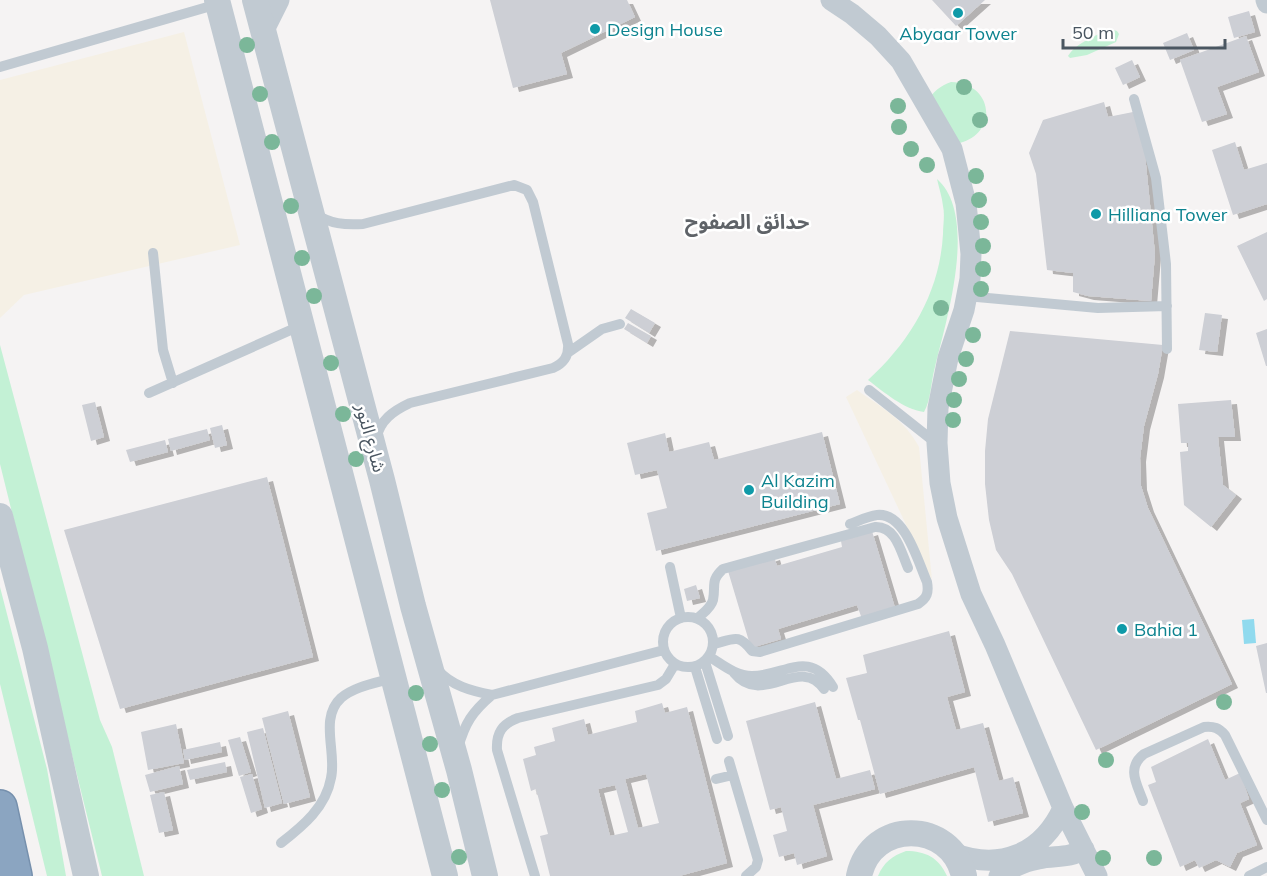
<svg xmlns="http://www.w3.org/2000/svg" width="1267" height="876" viewBox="0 0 1267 876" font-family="Mulish,'Noto Sans Arabic',sans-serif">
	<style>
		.green { fill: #c3f1d5 }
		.sand { fill: #f5f0e5 }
		.water { fill: #90daee }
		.building { fill: #cdcfd5; fill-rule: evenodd; filter: url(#shadow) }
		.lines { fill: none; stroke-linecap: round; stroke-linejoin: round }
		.motorway-casing { stroke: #7690ad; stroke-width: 36 }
		.service { stroke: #c1cad2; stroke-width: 10 }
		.minor { stroke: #c1cad2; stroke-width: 21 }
		.tertiary { stroke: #c1cad2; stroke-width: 26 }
		.motorway { stroke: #8ba5c1; stroke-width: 33 }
		.tree { fill: #7bb799 }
		.culture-dot { fill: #0f9aa8; stroke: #fff; stroke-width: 2 }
		.labels { text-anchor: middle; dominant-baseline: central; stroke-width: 5; stroke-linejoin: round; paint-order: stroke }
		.culture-label { font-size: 18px; fill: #0d838f; stroke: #fff; text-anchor: start }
		.street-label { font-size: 18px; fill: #4a5661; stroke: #fff }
		.neighbourhood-label { font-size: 20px; font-weight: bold; fill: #5f6368; stroke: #fff }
	</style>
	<defs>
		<filter id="shadow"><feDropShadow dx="6" dy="4" stdDeviation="0" flood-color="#0004"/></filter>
	</defs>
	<rect width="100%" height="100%" fill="#f5f3f3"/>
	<path class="green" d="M1111,29l6,2 2,3 -3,8 -29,13 -17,3 -2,-2c9,-14 29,-21 43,-27z
		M951,82c44,1 48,54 5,62l-29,-43c7,-10 13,-15 24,-19z
		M937,179c42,37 9,142 -2,188 -4,14 -4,33 -11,45 -21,-3 -40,-20 -56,-32 42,-38 72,-88 75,-146 0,-9 2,-19 0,-28 -1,-9 -4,-18 -6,-27z
		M0,345l100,375 12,27 32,129h-42l-102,-412z
		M0,587l47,182 19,107h-19l-47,-192z
		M906,851c20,0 33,7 41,25h-69c6,-14 14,-20 28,-25z"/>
	<path class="sand" d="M184,32l56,213 -216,50 -24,23v-238z
		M857,390c24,17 48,30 62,57l13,133 -86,-183z"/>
	<path class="water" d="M1254,619l2,24 -12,1 -2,-24z"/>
	<path class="building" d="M490,0h137l8,17 -74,36 6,21 -54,14z
		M932,0h53l-29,26z
		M1249,11l6,21 -21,6 -6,-21z
		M1187,33l7,17 -24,10 -7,-17z
		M1246,36l13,36 -42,15 10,27 -25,8 -22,-62z
		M1132,60l8,17 -17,8 -8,-17z
		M1104,102l4,15 25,-5 12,43 10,99 -4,47 -63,-5 -15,-4v-19l-26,-3 -11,-96 -7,-21 14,-33z
		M1235,142l9,28 23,-7v41l-34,11 -21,-65z
		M1267,232v67l-3,2 -27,-55z
		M631,309l24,14 -6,10 -24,-15z
		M1205,313l17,2 -5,37 -18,-2z
		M628,323l23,13 -4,7 -23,-14z
		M1267,329v37h-1l-10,-33z
		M1010,331l153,14 -5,29 -14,52 -4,32 1,28 7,22 84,176 -136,66 -84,-176 -16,-24 -7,-30 -4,-36v-33l3,-32z
		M1231,400l4,37h-17l5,48 13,10 -25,32 -27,-22 -4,-53 8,-1v-8h-7l-3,-39z
		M95,402l9,35 -13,4 -9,-36z
		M222,425l5,20 -12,3 -5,-20z
		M207,429l3,11 -39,11 -3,-12z
		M822,432l18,72 -184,47 -9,-38 20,-5 -10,-38 -22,5 -8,-32 38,-10 4,19 40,-10 5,18z
		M165,440l3,12 -38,10 -4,-12z
		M267,477l46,180 -193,52 -56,-179z
		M872,531l23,77 -33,11 -5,-14 -79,24 3,10 -30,9 -23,-77 46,-15 3,10 65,-19 -1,-6z
		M696,585l4,13 -13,3 -3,-12z
		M949,631l16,61 -18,5 9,33 27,-7 16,58 14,-4 10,36 -35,9 -14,-55 -94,27 -20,-74h-2l-12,-42 21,-5 -4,-18z
		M1267,643v50h-1l-10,-47z
		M815,702l21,77 34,-9 5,19 -62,16 14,51 -30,9 -3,-12 -15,4 -6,-22 14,-4 -6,-24 -11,3 -24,-89z
		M662,703l3,10 22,-6 40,156 -48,13h-129l-10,-40 8,-2 -12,-45 -5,2 -8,-32 13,-4 -2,-8 21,-6 -3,-13 32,-9 4,16 49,-13 -2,-11zM646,774l13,49 -21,5 -13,-49zM615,785l13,47 -18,4 -12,-47z
		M288,711l22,86 -26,7 -22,-86z
		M176,724l8,39 -36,7 -7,-38z
		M263,728l19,75 -17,5 -18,-76z
		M240,737l11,35 -12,4 -11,-36z
		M1208,739l17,41 15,-7 9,26 -9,4 17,42 -20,8 -7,14 -14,-7 -17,8 -4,-8 -15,7 -32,-82 8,-3 -5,-15z
		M220,742l2,10 -37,8 -2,-10z
		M225,762l2,10 -37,8 -3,-10z
		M179,766l4,18 -33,8 -5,-17z
		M252,774l10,35 -11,4 -11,-36z
		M164,792l9,38 -14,3 -9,-38z"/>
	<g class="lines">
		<defs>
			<path id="motorway" d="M0,807l15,69"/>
		</defs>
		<use href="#motorway" class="motorway-casing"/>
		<path class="service" d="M0,67l218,-63
			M1134,99l22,79 10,86 1,85
			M315,214c16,10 29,11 48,10l151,-39 13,5 6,12 35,142c1,12 -4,19 -15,24l-143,35c-17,8 -30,17 -34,36
			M153,253l10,97 10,33
			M966,296l132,12 69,-2
			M569,352l33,-23 18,-5
			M869,390l67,53
			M149,393l153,-68
			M670,567l11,51
			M663 642a25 25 0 1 1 50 0a25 25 0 1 1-50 0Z
			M698,618c5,-5 13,-10 15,-18 3,-15 -3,-19 10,-31l152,-42c21,-1 26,25 33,41
			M714,644c20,-5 24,-11 38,7l8,1 158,-48c9,-6 11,-11 9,-22 -9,-20 -22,-70 -50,-67 -9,1 -19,6 -27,9
			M710,657c13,8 26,19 42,19 33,0 57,-28 81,11
			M705,662l23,74
			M695,667l22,72
			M437,669c14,17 35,22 55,26l172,-45
			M734,673c28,35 66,-19 90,16
			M458,748c7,-25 14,-36 34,-53
			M729,761l29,99 -2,7 -10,9
			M716,779l17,-4
			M1143,801c-6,-17 -17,-33 1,-47l60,-27c10,-1 15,1 21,8l42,85
			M281,843c22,-17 45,-36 50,-65 6,-25 -12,-60 10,-80 14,-12 36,-15 52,-20
			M535,876l-38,-126c-1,-17 5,-26 21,-32l140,-33 8,-6 9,-15
			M1249,876l18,-9"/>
		<path class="minor" d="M831,0l21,14 26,22 23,25 51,88 14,54 5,51 -1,25 -6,31 -16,48 -10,50 -1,35 3,40 7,35 24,76 24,51 68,163 34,68
			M1266,0l1,3
			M263,32l16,-32
			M953,853c47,18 89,1 110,-45
			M999,876c12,-8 25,-15 39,-17 17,-4 31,0 46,-10"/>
		<path class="tertiary" d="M217,0l228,876
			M255,0l127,480 31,126 46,164 26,106
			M0,516l35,132 51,228
			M859,876c12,-57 92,-57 105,0"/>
		<use href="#motorway" class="motorway"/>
	</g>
	<g class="tree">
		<circle cx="247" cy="45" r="8"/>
		<circle cx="964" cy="87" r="8"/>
		<circle cx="260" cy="94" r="8"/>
		<circle cx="898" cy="106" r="8"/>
		<circle cx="980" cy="120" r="8"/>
		<circle cx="899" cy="127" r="8"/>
		<circle cx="272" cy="142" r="8"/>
		<circle cx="911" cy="149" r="8"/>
		<circle cx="927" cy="165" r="8"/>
		<circle cx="976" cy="176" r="8"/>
		<circle cx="979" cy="200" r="8"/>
		<circle cx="291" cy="206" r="8"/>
		<circle cx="981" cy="222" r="8"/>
		<circle cx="983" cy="246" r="8"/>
		<circle cx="302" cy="258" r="8"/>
		<circle cx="983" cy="269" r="8"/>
		<circle cx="981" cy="289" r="8"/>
		<circle cx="314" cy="296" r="8"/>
		<circle cx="941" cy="308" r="8"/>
		<circle cx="973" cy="335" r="8"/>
		<circle cx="966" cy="359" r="8"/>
		<circle cx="331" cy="363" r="8"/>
		<circle cx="959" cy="379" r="8"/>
		<circle cx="954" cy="400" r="8"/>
		<circle cx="343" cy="414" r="8"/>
		<circle cx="953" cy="420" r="8"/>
		<circle cx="356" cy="459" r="8"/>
		<circle cx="416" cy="693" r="8"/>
		<circle cx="1224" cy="702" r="8"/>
		<circle cx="430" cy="744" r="8"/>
		<circle cx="1106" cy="760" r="8"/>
		<circle cx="442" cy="790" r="8"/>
		<circle cx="1082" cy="812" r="8"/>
		<circle cx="459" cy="857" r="8"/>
		<circle cx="1103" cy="858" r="8"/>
		<circle cx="1154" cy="858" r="8"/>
	</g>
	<g class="culture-dot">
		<circle cx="958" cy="13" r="6"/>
		<circle cx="595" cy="29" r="6"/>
		<circle cx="1096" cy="214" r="6"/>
		<circle cx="749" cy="490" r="6"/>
		<circle cx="1122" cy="629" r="6"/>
	</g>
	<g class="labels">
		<g class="culture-label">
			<text x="607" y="29">Design House</text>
			<text x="958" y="33" text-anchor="middle">Abyaar Tower</text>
			<text x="1108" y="214">Hilliana Tower</text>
			<text x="761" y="480">Al Kazim<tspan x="761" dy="21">Building</tspan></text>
			<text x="1134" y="629">Bahia 1</text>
		</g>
		<g class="street-label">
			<text transform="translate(371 438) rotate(75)">شارع النور</text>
		</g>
		<g class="neighbourhood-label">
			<text x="747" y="221">حدائق الصفوح</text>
		</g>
	</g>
	<path d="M1063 39v9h162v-9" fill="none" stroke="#4a5661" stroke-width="3"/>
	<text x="1072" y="39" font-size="18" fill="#4a5661" stroke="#ffffff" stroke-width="4.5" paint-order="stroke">50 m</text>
</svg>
